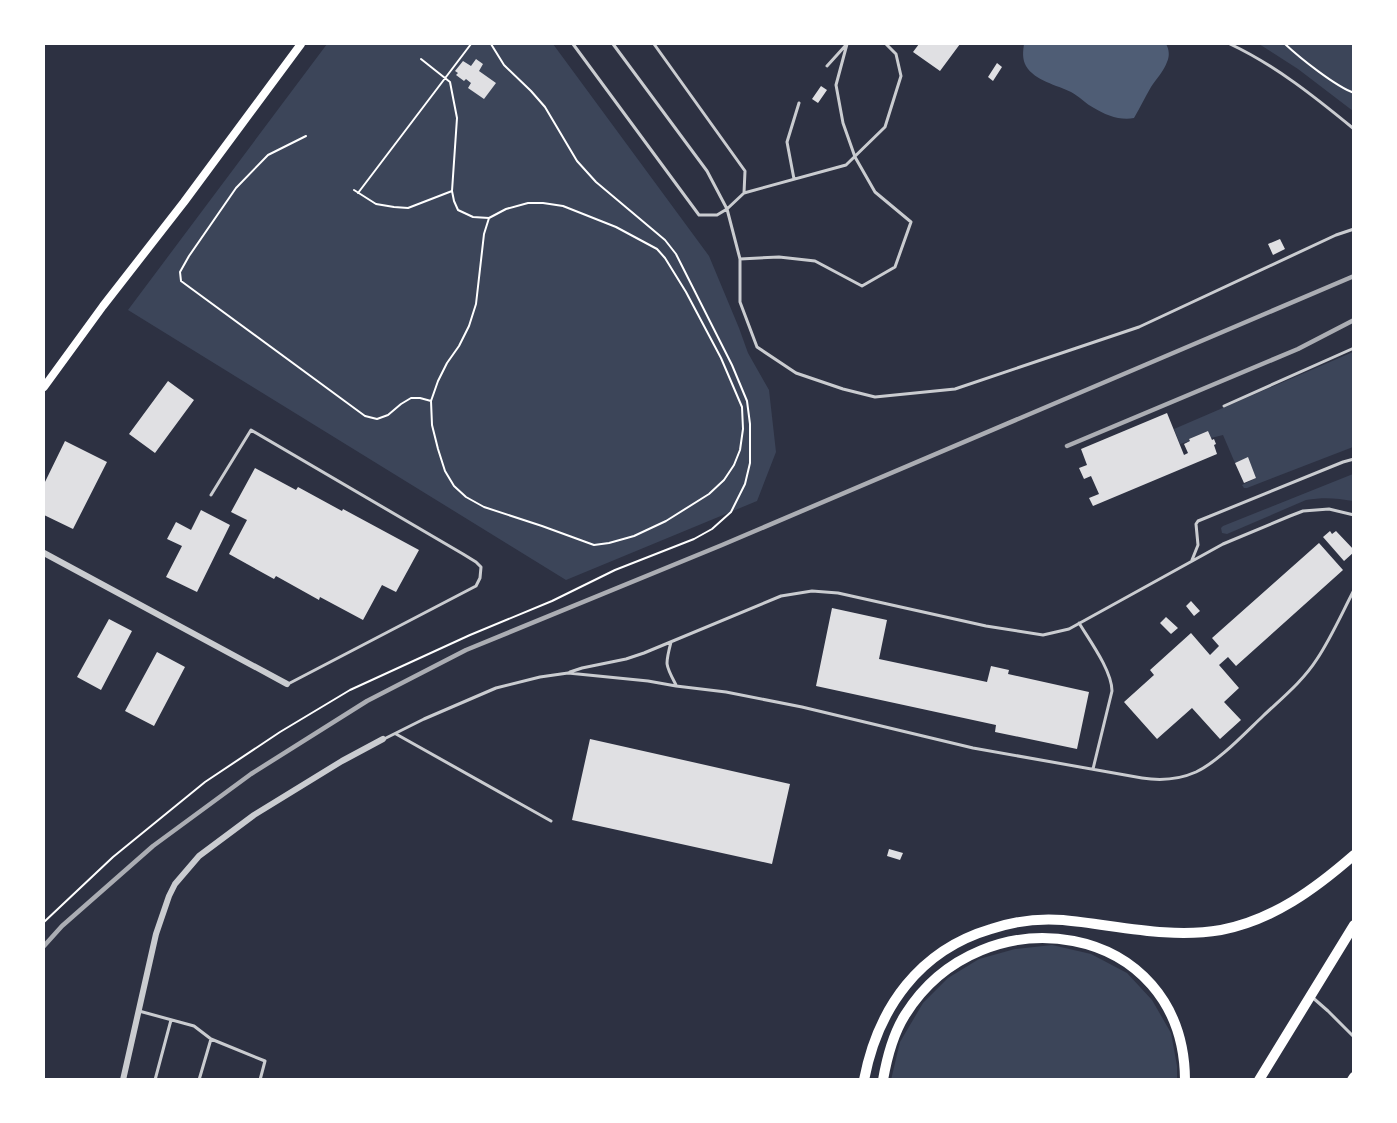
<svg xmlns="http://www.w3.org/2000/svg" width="1397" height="1123" viewBox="0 0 1397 1123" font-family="Commissioner,sans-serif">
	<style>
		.green { fill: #3c4559 }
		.water { fill: #4f5d75 }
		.building { fill: #e0e0e3 }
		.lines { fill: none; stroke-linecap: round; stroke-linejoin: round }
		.path { stroke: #fff; stroke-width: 2 }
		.service { stroke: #caccd0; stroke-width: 3 }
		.minor { stroke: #caccd0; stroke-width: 6 }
		.secondary { stroke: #fff; stroke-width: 8 }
		.motorway { stroke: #fff; stroke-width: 10 }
		.rail { stroke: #abadb3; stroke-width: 4.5 }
	</style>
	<rect width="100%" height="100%" fill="#2d3142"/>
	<path class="green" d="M327,44h226l156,212 30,72 9,25 21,37 7,62 -19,49 -191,79 -438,-270z
		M1259,44h94v67l-55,-42z
		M1353,352v95l-106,41h-3l-2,-3 14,-7 -8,-20 -13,5 -12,-28 -12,3 -3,-7 -19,8 1,2 -10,3 -6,-15z
		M1353,474v27c-16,-3 -30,-4 -47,-1l-79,34 -5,-1 -1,-5 2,-2z
		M1052,945l39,9 36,19 25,27 19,33 6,33v14h-286l9,-38 23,-39 25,-25 31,-19 36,-10z"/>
	<path class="water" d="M1024,44h142c3,5 4,12 1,18 -3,9 -11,17 -16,25 -6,10 -11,21 -17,31 -13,3 -29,-3 -40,-10 -8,-4 -15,-12 -23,-16 -14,-7 -36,-11 -45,-26 -4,-7 -3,-15 -2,-22z"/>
	<path class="building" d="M919,44h41l-20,27 -27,-19z
		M476,59l7,5 -4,7 17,12 -12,16 -16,-11 3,-5 -5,-4 -2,2 -8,-6 2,-2 -3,-2 8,-10 8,5z
		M997,63l5,4 -9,14 -5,-4z
		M821,86l6,4 -9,13 -6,-4z
		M1280,239l5,10 -12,6 -5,-11z
		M168,381l26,19 -39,53 -26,-19z
		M1167,413l17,42 4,-2 -4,-9 6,-3 -1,-2 19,-8 4,9 2,-1 2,5 -2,1 3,9 -124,52 -4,-8 10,-4 -8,-18 -7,3 -5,-11 8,-3 -6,-16z
		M65,441l42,21 -34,67 -29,-14v-31z
		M1248,457l8,21 -12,5 -9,-20z
		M255,468l41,22 2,-3 44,24 1,-2 76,41 -23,42 -14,-7 -19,35 -43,-23 -1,3 -43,-24 -2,3 -45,-25 18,-34 -16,-8z
		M201,510l29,15 -33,67 -31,-15 16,-31 -15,-7 9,-17 15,8z
		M1330,531l2,3 4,-3 18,19v2l-10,9 -21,-24z
		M1319,543l24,27 -107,96 -8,-9 -9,8 20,23 -15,14 17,18 -21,19 -28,-31 -35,31 -33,-37 30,-27 -4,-5 41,-37 19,22 9,-9 -7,-8z
		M1191,601l9,10 -6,5 -8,-10z
		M832,608l55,12 -8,39 108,23 4,-16 18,4 -1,4 81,18 -12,57 -82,-17 1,-7 -180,-39z
		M1166,617l12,11 -7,6 -11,-11z
		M109,619l23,12 -31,59 -24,-13z
		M157,652l28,15 -31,59 -29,-15z
		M590,739l200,45 -18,80 -200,-44z
		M889,849l14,4 -3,7 -13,-4z"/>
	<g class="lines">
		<path class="path" d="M432,44h7
			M1285,44c15,14 50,42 69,49
			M421,59l29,23 7,36 -5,73 2,10 4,9 15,7 16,1 17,-9 22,-6h15l20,3 53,21 41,22 8,9 21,34 35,66 21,49 1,22 -3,21 -6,15 -10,15 -15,14 -43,27 -32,15 -25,7 -15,2 -52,-19 -58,-19 -18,-10 -12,-11 -9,-15 -7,-22 -6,-24 -1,-24 7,-20 9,-18 12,-17 10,-20 7,-22 8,-70 5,-16
			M306,136l-38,19 -32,33 -47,68 -9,16 1,9 184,135 12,3 11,-4 13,-11 10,-6h9l11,3
			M354,190l22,14 18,3 14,1 44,-17
			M358,193l113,-149
			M44,922l69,-65 92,-75 75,-50 70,-42 120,-55 82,-34 63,-31 79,-31 18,-10 19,-17 14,-28 5,-21v-39l-3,-23 -15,-36 -56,-111 -11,-14 -69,-58 -19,-21 -32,-54 -14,-16 -27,-26 -13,-21"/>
		<path class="service" d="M573,44l126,171h18l10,-6 17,-16 1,-22 -91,-127
			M613,44l94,127 20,38 13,50v43l17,45 39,26 47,16 32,8 80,-8 184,-62 197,-92 18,-6
			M1230,44c45,21 85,53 124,85
			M827,66l19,-21
			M794,179l-7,-37 12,-39
			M744,193l102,-28 39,-38 16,-51 -5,-22 -10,-10
			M740,259l39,-2 36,4 47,25 33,-19 16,-45 -36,-30 -20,-35 -12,-34 -7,-38 11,-41
			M1224,406l130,-58
			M211,495l40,-65 212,124 13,8 5,5 -1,11 -4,8 -188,98
			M1192,560l6,-15 -2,-21 2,-3 145,-59 11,-3
			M1079,623c11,18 33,48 33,68l-19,78
			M671,642c-6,23 -6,22 5,43
			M570,672l12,-4 44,-9 18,-6 137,-57 31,-5 26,2 148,33 57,9 26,-6 154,-85 67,-28 13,-5 26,-2 25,6
			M396,734l155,87
			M384,739l40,-20 72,-31 44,-11 28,-4 80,8 28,5 50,6 76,15 171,41 169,30c19,3 36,2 54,-6 23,-11 48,-38 67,-56 19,-18 40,-35 54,-57 14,-21 25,-46 37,-69
			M1312,997l16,14 26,26
			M139,1011l55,15 17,13 -12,41
			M211,1039l54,22 -5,19
			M155,1080l16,-60"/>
		<path class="minor" d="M44,553l243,131
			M123,1080l33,-146 13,-38 6,-12 24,-28 55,-41 88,-54 41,-22"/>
		<path class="secondary" d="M44,387l59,-81 81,-104 117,-158"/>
		<path class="motorway" d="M864,1080c14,-73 56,-130 127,-151 24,-8 48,-11 72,-9 53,5 105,19 158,10 52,-10 94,-41 133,-75
			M883,1080c4,-23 10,-46 22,-65 77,-124 279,-95 280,65
			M1259,1080l95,-155
			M1352,1080l2,-3"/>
		<path class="rail" d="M1067,446l231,-97 56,-29
			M44,946l18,-20 91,-80 98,-72 116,-73 99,-51 256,-105 632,-269"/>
	</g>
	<rect width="1397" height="1123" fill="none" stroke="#ffffff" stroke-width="90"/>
</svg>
